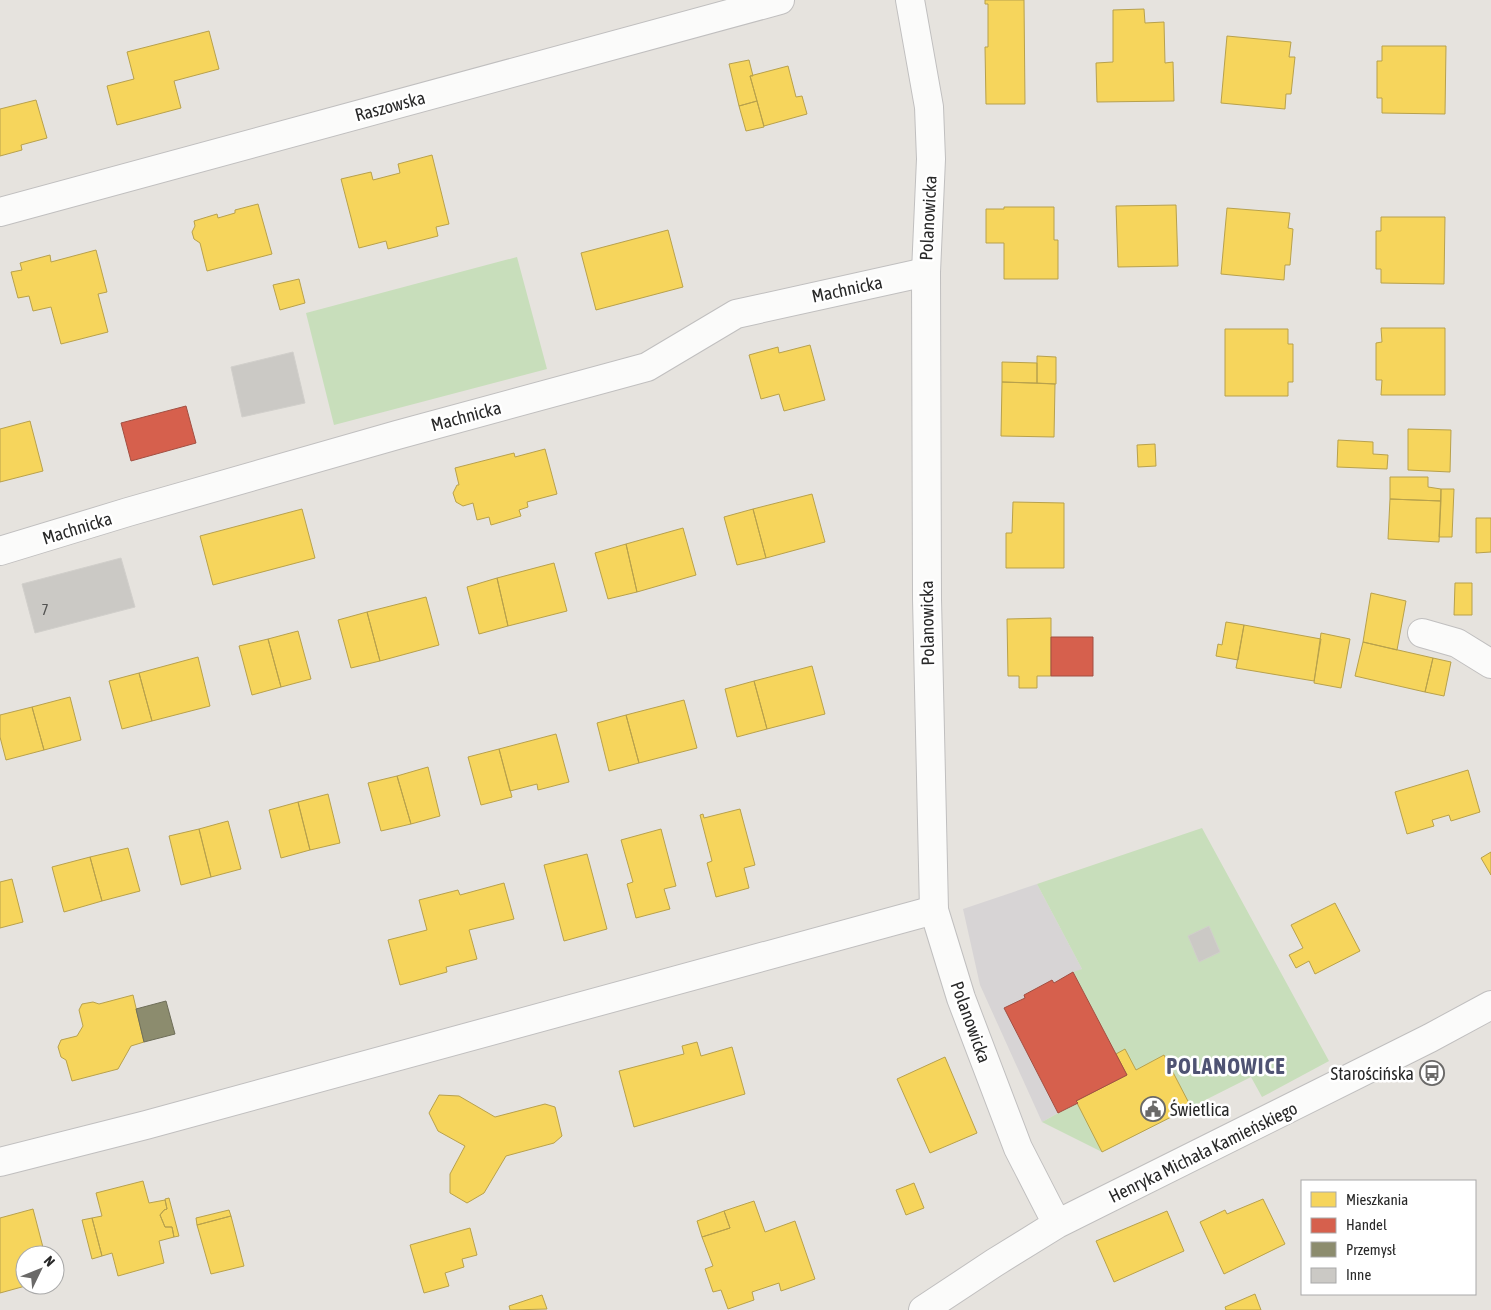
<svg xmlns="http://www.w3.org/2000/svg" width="1491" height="1310" viewBox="0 0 1491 1310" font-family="'Asap Condensed',sans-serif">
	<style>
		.industrial { fill: #d7d4d5 }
		.green { fill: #c8debb }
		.homes { fill: #f6d55c; stroke: #b8a14c }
		.shops { fill: #d6604d; stroke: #a24f42 }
		.industry { fill: #8c8c6e; stroke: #6e6e59 }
		.building { fill: #cbc9c5; stroke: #d1cfcb }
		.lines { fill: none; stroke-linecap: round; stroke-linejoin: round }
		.minor-casing { stroke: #c0bfbf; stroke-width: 30 }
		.tertiary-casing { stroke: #c0bfbf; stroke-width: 30 }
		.minor { stroke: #fbfbfa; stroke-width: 28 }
		.tertiary { stroke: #fbfbfa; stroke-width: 28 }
		.labels { text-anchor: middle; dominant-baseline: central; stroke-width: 5; stroke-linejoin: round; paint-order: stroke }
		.number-label { font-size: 15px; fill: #525251 }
		.street-label { font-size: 18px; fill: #282828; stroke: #fff }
		.poi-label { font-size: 18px; fill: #282828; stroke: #fff; text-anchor: end }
		.district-label { font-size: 22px; font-weight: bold; letter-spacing: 1px; fill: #4f5373; stroke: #fff }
	</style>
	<rect width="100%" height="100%" fill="#e6e3de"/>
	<path class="industrial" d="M1037,884l45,85 -8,4 53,102 -85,47 -62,-137 -17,-76z"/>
	<path class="green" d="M517,257l30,112 -213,56 -28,-112z
		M1202,828l127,233 -67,36 -11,-20 -149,75 -60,-30 85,-47 -54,-103 9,-3 -45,-85z"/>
	<path class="homes" d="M985,0h39l1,104h-39l-1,-57h3v-43h-3z
		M1144,9l1,14 19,-1 1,41 8,-1 1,39 -77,1 -1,-39 17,-1v-52z
		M209,31l10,38 -45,12 7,27 -64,17 -10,-39 27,-7 -7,-27z
		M1227,36l64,6 -2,15h6l-4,37h-5l-1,15 -64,-6z
		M1382,46h64l-1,68 -63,-1v-15h-5v-37h5z
		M749,60l4,16h-3l7,25 -18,5 -10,-42z
		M788,66l8,31 6,-1 5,18 -43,12 -14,-50z
		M36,100l11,38 -26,7 1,5 -22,6v-47z
		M757,101l7,26 -18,4 -7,-25z
		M432,155l17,69 -13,3 2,9 -50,13 -2,-8 -27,7 -18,-69 30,-7 2,8 27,-7 -2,-9z
		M258,204l14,50 -65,17 -7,-28 -6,-4 -2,-7 3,-6 -1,-5 23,-7 1,4 17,-5v-3z
		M1176,205l2,61 -60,1 -2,-61z
		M1004,207h50v33h4v39h-54v-36h-18v-34h18z
		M1227,208l63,5 -2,15 5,1 -3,36h-5l-1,15 -63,-6z
		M1381,217h64l-1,67 -63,-1v-14h-5v-38h5z
		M668,230l15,57 -87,23 -15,-57z
		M96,250l11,42 -9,2 10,38 -47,12 -10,-37 -18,4 -4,-15 -11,2 -7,-26 11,-2 -2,-7 30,-8 1,7z
		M299,279l6,24 -25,7 -7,-25z
		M1381,328h64v67h-64l1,-15h-6v-37l6,-1z
		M1225,329h63v15h5v38h-5v14h-63z
		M810,345l15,55 -41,11 -5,-17 -18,5 -12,-44 29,-8 1,6z
		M1037,356l19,1v27l-19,-1z
		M1002,362l35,1v20l-35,-1z
		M1002,382l53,2 -1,53 -53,-1z
		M30,421l13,50 -43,11v-53z
		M1408,429l43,1 -1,42 -42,-2z
		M1338,440l35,2v12l15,1 -1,14 -50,-2z
		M1155,444l1,22 -18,1 -1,-22z
		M545,449l12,45 -30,8 1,5 -9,3 2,6 -30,9 -2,-8 -12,3 -4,-17 -10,3 -7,-4 -3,-9 4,-8h2l-4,-17 59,-15 1,4z
		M1390,477h38v10l13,2v12l-51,-2z
		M1441,489h13l-2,48h-13z
		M812,494l13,48 -59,16 -13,-49z
		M1390,499l51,2 -2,41 -51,-3z
		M1013,502l51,1v65h-58v-35h6z
		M302,509l13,49 -102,27 -13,-49z
		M753,509l13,49 -29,7 -13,-48z
		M1476,518h15v34l-15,1z
		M683,528l13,47 -59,17 -11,-48z
		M626,544l11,48 -29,7 -13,-46z
		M554,563l13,48 -59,15 -11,-48z
		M497,578l11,48 -29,8 -12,-47z
		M1455,583h17v32h-18z
		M1371,593l35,8 -9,49 -34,-8z
		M426,597l13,48 -59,16 -13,-49z
		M367,612l13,49 -29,7 -13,-48z
		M1051,618v58h-14v12h-18v-12h-11l-1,-57z
		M1226,622l18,3 -6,35 -22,-4 2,-12 4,1z
		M1244,625l77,14 -7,42 -78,-13z
		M298,631l13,48 -30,8 -13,-48z
		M1321,633l29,6 -9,49 -27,-5z
		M268,639l13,48 -29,8 -13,-49z
		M1363,642l70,16 -8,34 -70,-16z
		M198,657l12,49 -58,15 -13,-48z
		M1433,658l18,4 -7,34 -19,-4z
		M812,666l13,48 -58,15 -13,-48z
		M139,673l13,48 -30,8 -13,-48z
		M754,681l13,48 -30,8 -12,-48z
		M70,697l11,43 -37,10 -12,-43z
		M684,700l13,48 -58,15 -13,-48z
		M32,707l12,43 -38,10 -6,-23v-22z
		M626,715l13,48 -30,8 -12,-48z
		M556,734l13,48 -31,8 -1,-6 -27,7 -11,-42z
		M499,749l13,48 -31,8 -13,-48z
		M428,767l12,49 -29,8 -14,-48z
		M1468,770l12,42 -29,9 -2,-6 -17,5 2,6 -27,8 -12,-42z
		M397,776l14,48 -30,7 -13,-48z
		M328,794l12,49 -30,7 -12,-48z
		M298,802l12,48 -29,8 -12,-48z
		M740,809l15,56 -11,3 5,20 -33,9 -9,-34 5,-2 -12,-46 3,-1 1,4z
		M228,821l13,48 -30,8 -12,-48z
		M199,829l12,48 -30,8 -12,-49z
		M661,829l15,57 -12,3 6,20 -34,9 -9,-34 6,-2 -12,-42z
		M128,848l12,43 -38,10 -12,-44z
		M1491,852v23l-10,-17z
		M587,854l20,75 -43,12 -20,-76z
		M90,857l12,44 -38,11 -12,-45z
		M12,879l11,43 -23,6v-46z
		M504,883l10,36 -45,11 8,29 -31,8 1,5 -47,13 -12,-45 39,-10 -8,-30 39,-10 2,5z
		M1335,903l25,48 -45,23 -6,-13 -13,7 -7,-13 14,-7 -12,-23z
		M133,995l11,47 -13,4 -13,23 -46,12 -6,-21 -5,-3 -3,-10 3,-7 16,-4 6,-10 -4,-16 3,-6 11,-2 6,2z
		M697,1042l4,14 31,-9 13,47 -111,33 -15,-56 65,-17 -2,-8z
		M1125,1049l11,21 28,-15 27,52 -89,45 -26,-51 51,-26 -11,-21z
		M945,1057l32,76 -47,20 -33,-74z
		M439,1095l20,1 36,21 50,-13 10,3 7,29 -8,7 -48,13 -22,37 -17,10 -17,-10v-19l15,-28 -27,-15 -9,-18z
		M143,1181l6,22 16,-3 2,9 -3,1 -4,5 5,12h7l2,10 -15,4 5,22 -46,13 -6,-23 -10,3 -10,-38 10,-2 -6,-23z
		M914,1183l10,25 -18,7 -10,-25z
		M169,1198l10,38 -5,1 -2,-10h-7l-5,-12 4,-5 3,-1 -2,-10z
		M1263,1199l22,45 -61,30 -24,-52 25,-12 2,4z
		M754,1201l11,31 30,-11 20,58 -34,12 -2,-8 -27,9 2,8 -26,9 -7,-19 -8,2 -8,-23 8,-3 -11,-29 28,-9 -6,-17z
		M33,1209l12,46h-20v30h4l-29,8v-75z
		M229,1210l2,6 -34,9 -1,-7z
		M724,1211l6,17 -28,9 -5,-16z
		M1167,1211l17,40 -70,31 -18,-41z
		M231,1216l13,50 -33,8 -14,-49z
		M92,1218l10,38 -10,3 -10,-39z
		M470,1228l7,27 -15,4 2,8 -19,6 4,13 -25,7 -14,-48z
		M1255,1294l6,16h-35l-1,-3z
		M542,1295l5,14 -37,1 -1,-4z"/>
	<path class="shops" d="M186,406l10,37 -65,18 -10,-38z
		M1051,637h42v39h-42z
		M1073,972l54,103 -51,26 2,2 -20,10 -54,-105 21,-10 -1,-3 28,-15 2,3z"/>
	<path class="industry" d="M166,1001l9,33 -31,8 -8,-33z"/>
	<path class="building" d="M293,352l12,51 -63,14 -11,-50z
		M121,558l14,49 -100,26 -13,-49z
		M1209,926l11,26 -21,10 -11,-26z"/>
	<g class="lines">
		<defs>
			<path id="minor" d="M0,212l780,-212
				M0,551l128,-39 269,-77 250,-68 89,-53 190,-42
				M1422,633l35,10 34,21
				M0,1162l146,-37 788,-215"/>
			<path id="tertiary" d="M910,0l19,107 2,52 -5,113 1,327 7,311 27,88 57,150 39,76
				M923,1310l71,-47 63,-39 373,-186 61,-33"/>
		</defs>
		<use href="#minor" class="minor-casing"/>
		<use href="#tertiary" class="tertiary-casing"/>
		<use href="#minor" class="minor"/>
		<use href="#tertiary" class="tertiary"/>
	</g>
	<defs>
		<symbol id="bus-ring" viewBox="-11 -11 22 22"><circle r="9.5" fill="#fff" stroke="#6a6968" stroke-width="1.5"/><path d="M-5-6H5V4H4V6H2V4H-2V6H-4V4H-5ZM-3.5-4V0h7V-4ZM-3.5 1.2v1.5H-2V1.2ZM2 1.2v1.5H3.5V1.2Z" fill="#6a6968"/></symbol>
		<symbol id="civic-ring" viewBox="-11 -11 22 22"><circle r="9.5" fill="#fff" stroke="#6a6968" stroke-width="1.5"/><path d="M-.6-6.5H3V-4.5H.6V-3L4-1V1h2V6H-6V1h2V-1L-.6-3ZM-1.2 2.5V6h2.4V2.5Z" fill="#6a6968"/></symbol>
	</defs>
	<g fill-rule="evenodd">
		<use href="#bus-ring" x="1418" y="1059" width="28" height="28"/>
		<use href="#civic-ring" x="1139" y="1095" width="28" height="28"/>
	</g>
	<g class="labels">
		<g class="number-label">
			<text x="45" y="609">7</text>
		</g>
		<g class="street-label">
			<text transform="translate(390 106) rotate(-15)">Raszowska</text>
			<text transform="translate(928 218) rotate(-87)">Polanowicka</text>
			<text transform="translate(847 289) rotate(-12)">Machnicka</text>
			<text transform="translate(466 416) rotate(-15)">Machnicka</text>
			<text transform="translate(77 528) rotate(-17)">Machnicka</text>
			<text transform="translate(927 623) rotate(-91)">Polanowicka</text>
			<text transform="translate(971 1022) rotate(70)">Polanowicka</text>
			<text transform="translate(1203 1152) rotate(-26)">Henryka Michała Kamieńskiego</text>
		</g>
		<g class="poi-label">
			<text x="1414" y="1073">Starościńska</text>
			<text x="1170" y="1109" text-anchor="start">Świetlica</text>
		</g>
		<g class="district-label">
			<text x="1226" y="1066">POLANOWICE</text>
		</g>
	</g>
	<rect x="1301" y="1180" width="175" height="115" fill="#ffffff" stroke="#a9a9a9"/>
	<rect x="1311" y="1192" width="25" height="15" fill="#f6d55c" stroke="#a9a9a9"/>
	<text x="1346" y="1205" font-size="15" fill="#282828">Mieszkania</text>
	<rect x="1311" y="1218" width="25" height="15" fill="#d6604d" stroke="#a9a9a9"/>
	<text x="1346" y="1230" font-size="15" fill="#282828">Handel</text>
	<rect x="1311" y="1242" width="25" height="15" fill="#8c8c6e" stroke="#a9a9a9"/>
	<text x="1346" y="1255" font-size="15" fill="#282828">Przemysł</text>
	<rect x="1311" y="1268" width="25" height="15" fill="#cbc9c5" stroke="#a9a9a9"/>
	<text x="1346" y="1280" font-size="15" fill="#282828">Inne</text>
	<g transform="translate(40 1270) rotate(47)"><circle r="24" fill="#ffffff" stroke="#a9a9a9"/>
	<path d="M0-4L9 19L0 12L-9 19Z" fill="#6a6968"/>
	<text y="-8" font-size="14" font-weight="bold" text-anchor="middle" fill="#282828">N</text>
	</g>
</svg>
